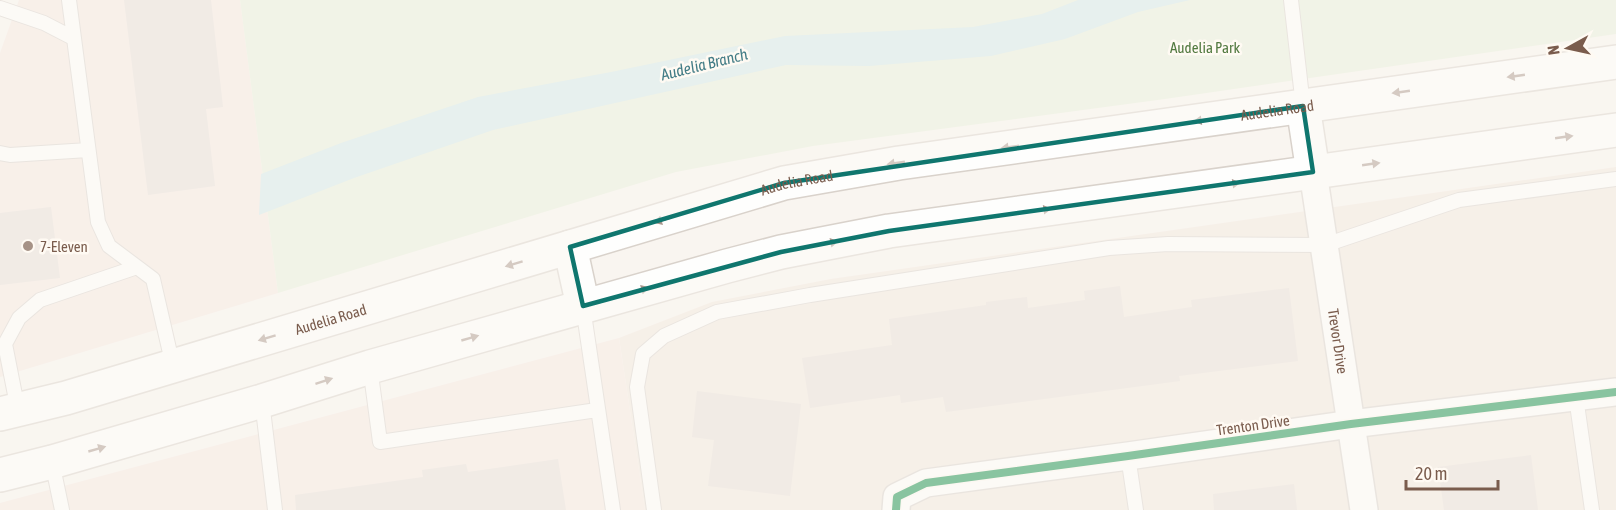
<svg xmlns="http://www.w3.org/2000/svg" width="1616" height="510" viewBox="0 0 1616 510" font-family="'Asap Condensed',sans-serif">
	<style>
		.residential { fill: #f2e8de }
		.commercial { fill: #f6e8e1 }
		.green { fill: #e7f0db }
		.water { fill: #d0e8ea }
		.building { fill: #e6ded7 }
		.lines { fill: none; stroke-linecap: round; stroke-linejoin: round }
		.lane-casing { stroke: #d7d1cb; stroke-width: 16 }
		.street-casing { stroke: #d7d1cb; stroke-width: 30 }
		.secondary-casing { stroke: #d9d2cb; stroke-width: 36 }
		.lane { stroke: #fefefd; stroke-width: 14 }
		.street { stroke: #fefefd; stroke-width: 27 }
		.secondary { stroke: #fefefd; stroke-width: 33 }
		.cycleway-casing { stroke: #fffaf3; stroke-width: 11 }
		.cycleway { stroke: #00873e; stroke-width: 8 }
		.oneway { fill: #a8958b }
		.marked { fill: none; stroke: #0f766e; stroke-width: 4.5; stroke-linejoin: round }
		.poi-dot { fill: #a69286; stroke: #fffaf3; stroke-width: 2 }
		.labels { text-anchor: middle; dominant-baseline: central; stroke-width: 5; stroke-linejoin: round; paint-order: stroke }
		.park-label { font-size: 15px; fill: #537a41; stroke: #fffaf3 }
		.street-label { font-size: 15px; fill: #7a5c4d; stroke: #fffaf3 }
		.poi-label { font-size: 15px; fill: #7a5c4d; stroke: #fffaf3; text-anchor: start }
		.water-label { font-size: 16px; font-style: italic; fill: #437c86; stroke: #fffaf3 }
	</style>
	<rect width="100%" height="100%" fill="#f9f5f0"/>
	<path class="residential" d="M1616,167v343h-971l-26,-172 93,-36 119,-23z"/>
	<path class="commercial" d="M19,0h221l38,293 -278,84v-324z
		M619,338l26,172h-645v-7z"/>
	<path class="green" d="M240,0h1376v34l-451,65 -352,47 -137,26 -398,121z"/>
	<path class="water" d="M1078,0h112l-52,12 -73,27 -74,17 -122,10 -83,-1 -293,65 -139,48 -95,37 2,-41 80,-31 137,-46 133,-25 174,-36 188,-9 69,-13z"/>
	<path class="building" d="M124,0h87l12,107 -17,2 9,77 -67,9z
		M51,207l9,71 -60,7v-72z
		M1120,286l4,31 68,-10 -1,-7 98,-12 9,73 -119,15 1,5 -234,31 -3,-15 -42,6 -1,-8 -90,13 -8,-50 90,-13 -3,-26 97,-14v-3l41,-5 1,11 57,-8 -1,-9z
		M697,391l104,13 -11,92 -82,-10 6,-46 -22,-3z
		M1531,455l7,55h-94l-6,-43z
		M558,459l8,51h-270l-1,-15 128,-18 -1,-7 44,-6 2,8z
		M1294,484l3,26h-83l-1,-16z"/>
	<g class="lines">
		<defs>
			<path id="lane" d="M69,0l29,222 11,24 44,33 20,87
				M1291,0l12,106
				M0,8l44,15 29,15
				M0,153l10,2 78,-5
				M583,307l30,203
				M370,367l10,75 217,-32
				M1576,397l16,113
				M262,401l13,109
				M18,410l-13,-66 14,-26 21,-18 97,-33
				M1128,456l8,54
				M52,462l10,48
				M654,510l-17,-123 6,-33 21,-18 53,-24 93,-17 299,-47 59,-4 157,1 134,-45 157,-21"/>
			<g id="street">
				<path id="s1" d="M1313,172l51,338"/>
				<path d="M896,510l1,-13 29,-14 202,-27 223,-32 265,-32"/>
			</g>
			<g id="secondary">
				<path d="M1303,106l10,66"/>
				<path d="M570,247l13,59"/>
				<path id="s2" d="M0,414l66,-16 718,-215 115,-20 717,-101"/>
				<path d="M0,475l52,-13 210,-61 108,-34 357,-101 54,-14 108,-21 727,-101"/>
			</g>
		</defs>
		<use href="#lane" class="lane-casing"/>
		<use href="#street" class="street-casing"/>
		<use href="#secondary" class="secondary-casing"/>
		<use href="#lane" class="lane"/>
		<use href="#street" class="street"/>
		<use href="#secondary" class="secondary"/>
		<defs>
			<path id="cycleway" d="M896,510l1,-13 29,-14 202,-27 223,-32 265,-32"/>
		</defs>
		<use href="#cycleway" class="cycleway-casing"/>
		<use href="#cycleway" class="cycleway"/>
	</g>
	<defs><path id="oneway-solid" d="M-6-.8H1V-3.2L6.5 0L1 3.2V.8H-6Z" transform="scale(1.5)"/></defs>
	<g class="oneway">
		<use href="#oneway-solid" transform="translate(1516 76) rotate(172)"/>
		<use href="#oneway-solid" transform="translate(1401 92) rotate(172)"/>
		<use href="#oneway-solid" transform="translate(1203 120) rotate(172)"/>
		<use href="#oneway-solid" transform="translate(1564 137) rotate(-8)"/>
		<use href="#oneway-solid" transform="translate(1010 147) rotate(172)"/>
		<use href="#oneway-solid" transform="translate(896 163) rotate(171)"/>
		<use href="#oneway-solid" transform="translate(1371 164) rotate(-8)"/>
		<use href="#oneway-solid" transform="translate(1231 184) rotate(-8)"/>
		<use href="#oneway-solid" transform="translate(1042 210) rotate(-8)"/>
		<use href="#oneway-solid" transform="translate(663 220) rotate(163)"/>
		<use href="#oneway-solid" transform="translate(829 243) rotate(-11)"/>
		<use href="#oneway-solid" transform="translate(514 264) rotate(163)"/>
		<use href="#oneway-solid" transform="translate(640 290) rotate(-16)"/>
		<use href="#oneway-solid" transform="translate(267 338) rotate(163)"/>
		<use href="#oneway-solid" transform="translate(470 338) rotate(-16)"/>
		<use href="#oneway-solid" transform="translate(324 381) rotate(-18)"/>
		<use href="#oneway-solid" transform="translate(97 449) rotate(-16)"/>
	</g>
	<path d="M0 0H1616V510H0ZM1303,106l10,66 -424,59 -108,21 -198,54 -13,-59 214,-64z" fill="#f9f5f0" fill-opacity=".55" fill-rule="evenodd"/>
	<path class="marked" d="M1303,106l10,66 -424,59 -108,21 -198,54 -13,-59 214,-64z"/>
	<circle class="poi-dot" cx="28" cy="246" r="6"/>
	<g class="labels">
		<g class="park-label">
			<text x="1205" y="47">Audelia Park</text>
		</g>
		<g class="street-label">
			<text stroke="none"><textPath href="#s2" startOffset="1316">Audelia Road</textPath></text>
			<text stroke="none"><textPath href="#s2" startOffset="830">Audelia Road</textPath></text>
			<text stroke="none"><textPath href="#s2" startOffset="344">Audelia Road</textPath></text>
			<text stroke="none"><textPath href="#s1" startOffset="171">Trevor Drive</textPath></text>
			<text transform="translate(1253 425) rotate(-8)">Trenton Drive</text>
		</g>
		<g class="poi-label">
			<text x="40" y="246">7-Eleven</text>
		</g>
		<g class="water-label">
			<text transform="translate(704 64) rotate(-14)">Audelia Branch</text>
		</g>
	</g>
	<g transform="translate(1568 48) rotate(262)" stroke="#fffaf3" stroke-width="4.5" paint-order="stroke">
	<path d="M0-4.5L10 22L0 15L-10 22Z" fill="#7a5c4d"/>
	<text y="-9" font-size="16" font-weight="bold" text-anchor="middle" fill="#7a5c4d">N</text>
	</g>
	<path d="M1406 480v9h92v-9" fill="none" stroke="#7a5c4d" stroke-width="3"/>
	<text x="1415" y="480" font-size="18" fill="#7a5c4d" stroke="#fffaf3" stroke-width="4.5" paint-order="stroke">20 m</text>
</svg>
